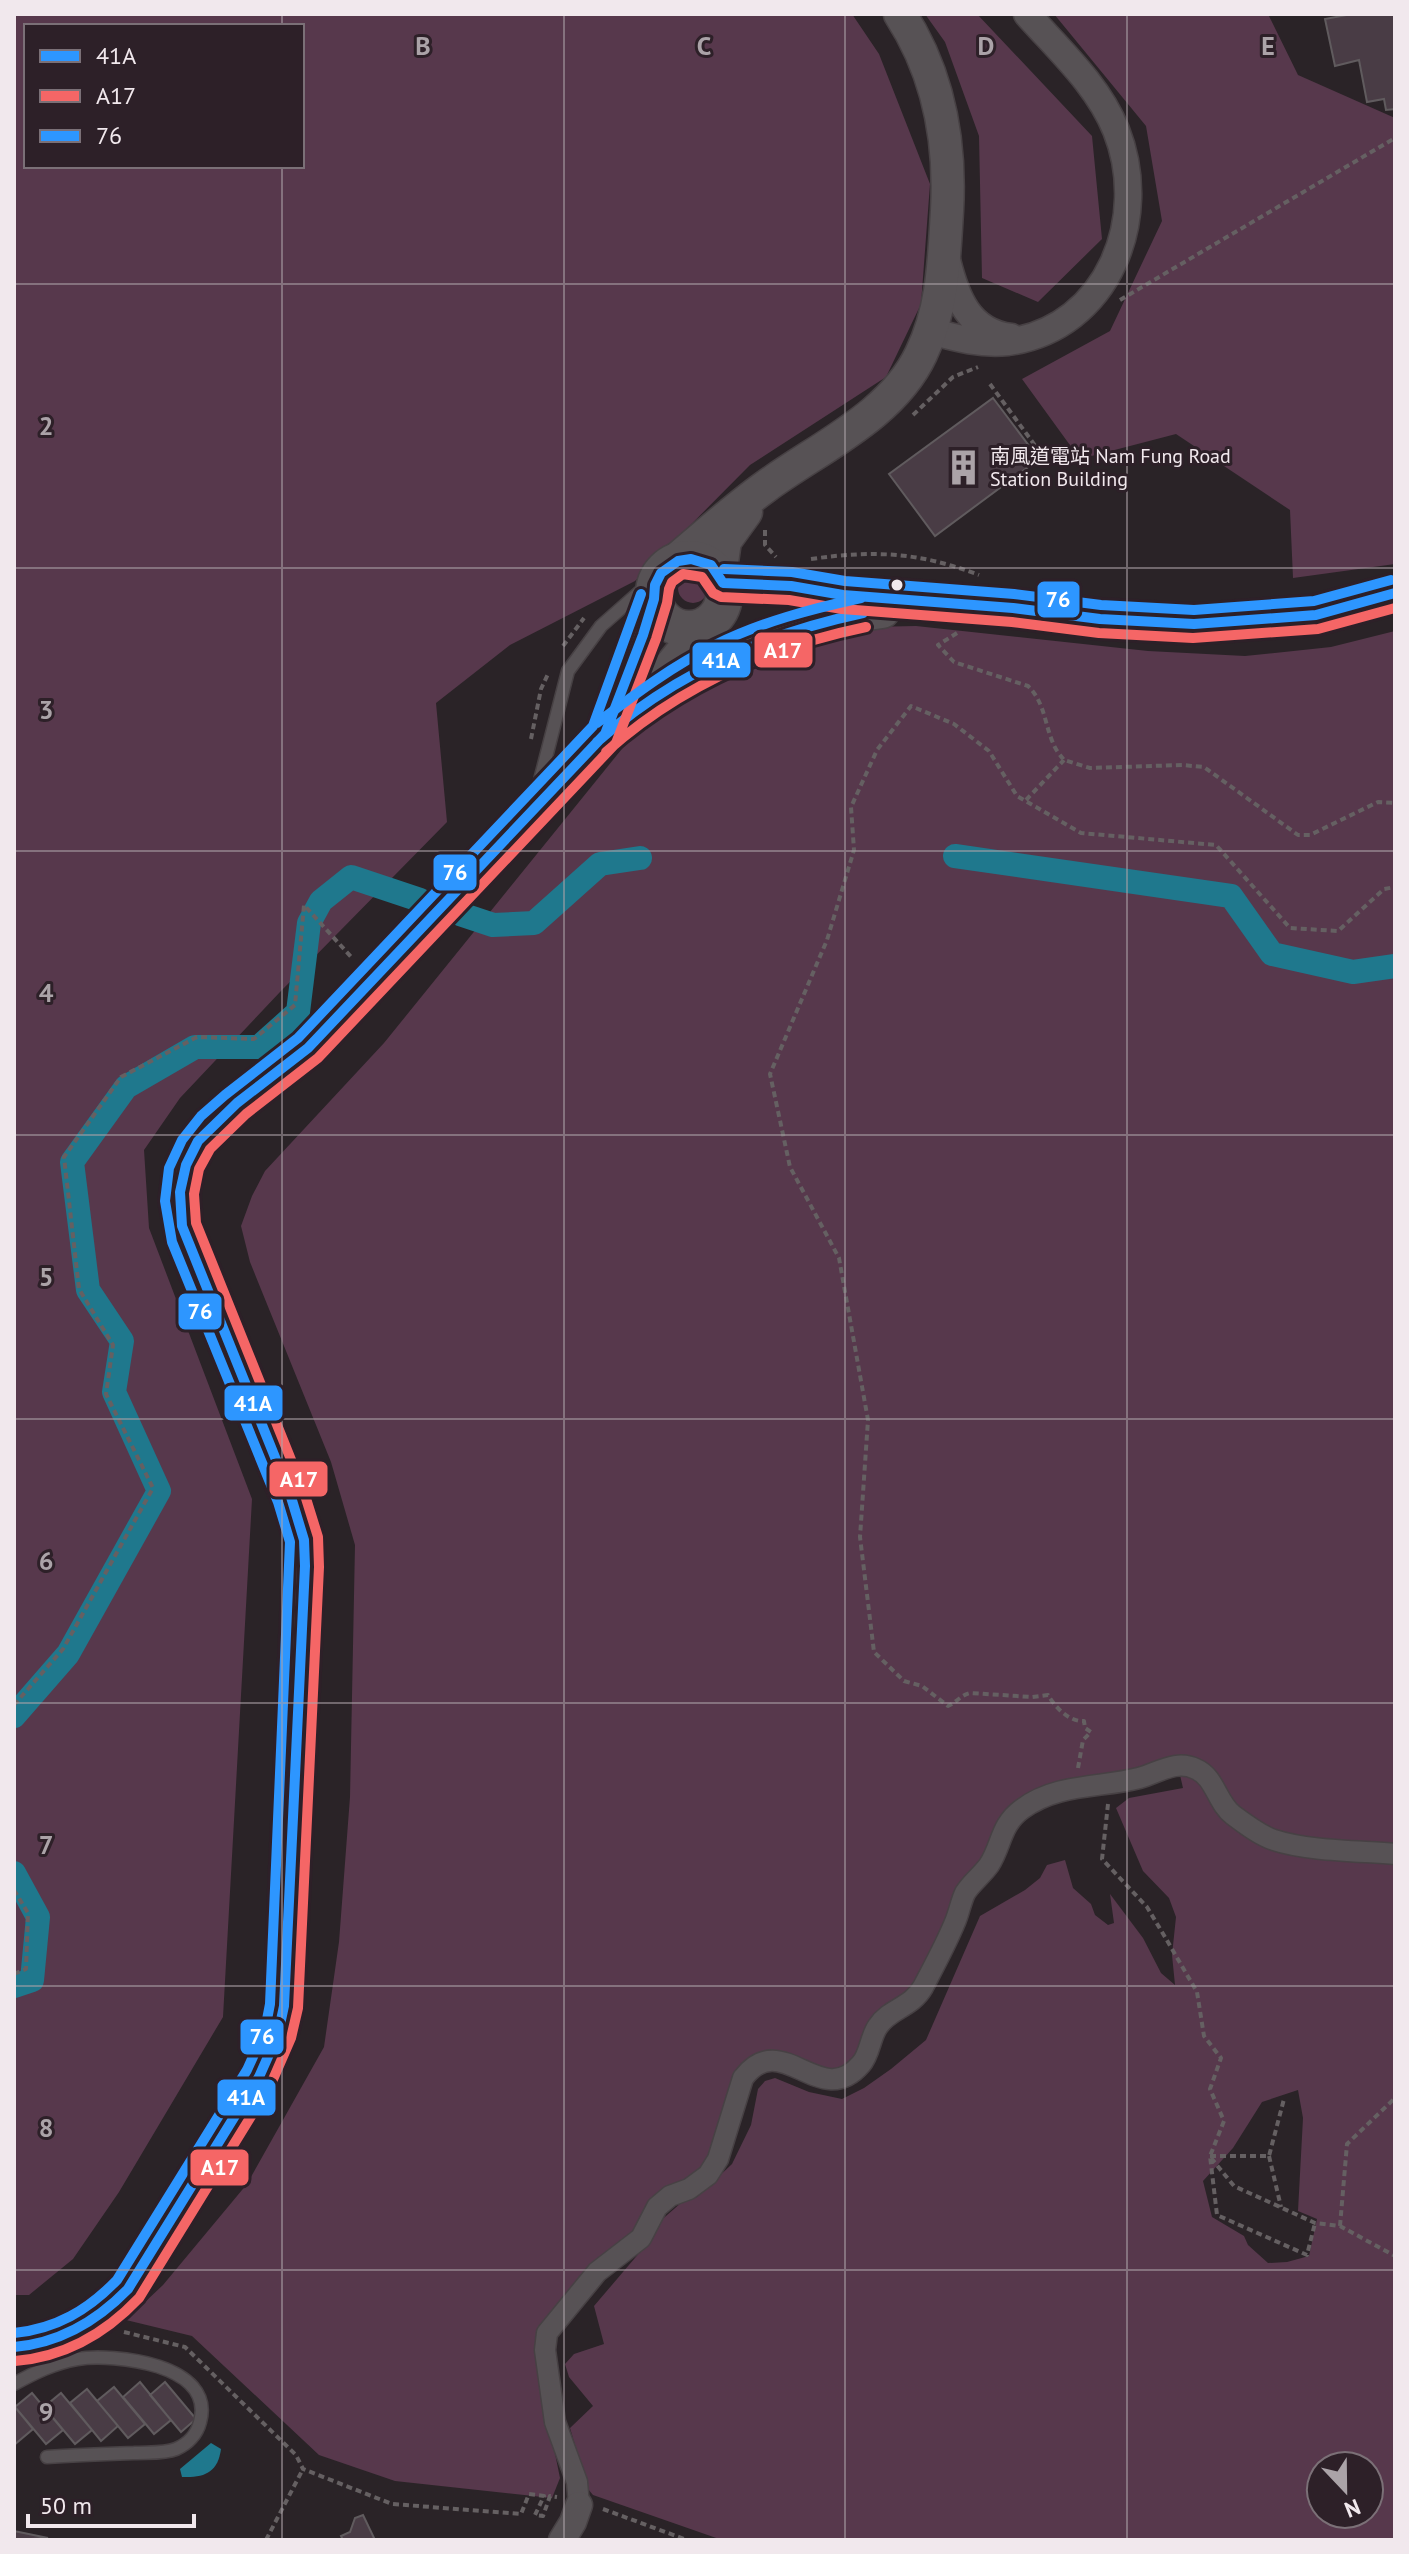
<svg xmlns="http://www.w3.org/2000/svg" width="1409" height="2554" viewBox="0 0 1409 2554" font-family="'PT Sans','Noto Sans TC',sans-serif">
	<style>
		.green { fill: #57384c; fill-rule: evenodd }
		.water { fill: #1f788d }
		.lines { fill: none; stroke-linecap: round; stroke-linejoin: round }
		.canal { stroke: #1f788d; stroke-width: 24 }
		.building { fill: #493c45; stroke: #605b5e; stroke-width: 2 }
		.service-casing { stroke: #474144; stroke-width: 15 }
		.pedestrian-casing { stroke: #474144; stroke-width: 23 }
		.minor-casing { stroke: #474144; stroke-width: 29 }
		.tertiary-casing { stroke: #474144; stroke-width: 35 }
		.secondary-casing { stroke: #474144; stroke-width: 39 }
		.path { stroke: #656062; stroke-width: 4; stroke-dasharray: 6 4; stroke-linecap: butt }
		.service { stroke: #575255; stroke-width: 12 }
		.pedestrian { stroke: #575255; stroke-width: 20 }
		.minor { stroke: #575255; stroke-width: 26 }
		.tertiary { stroke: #575255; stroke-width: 32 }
		.secondary { stroke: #575255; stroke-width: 36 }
		.bus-1-casing { stroke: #2d2028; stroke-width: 16 }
		.bus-2-casing { stroke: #2d2028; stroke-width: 16 }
		.bus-3-casing { stroke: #2d2028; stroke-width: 16 }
		.bus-1 { stroke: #2d96ff; stroke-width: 10 }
		.bus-2 { stroke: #f56666; stroke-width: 10 }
		.bus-3 { stroke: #2d96ff; stroke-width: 10 }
		.grid { fill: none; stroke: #aba3a8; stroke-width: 2; stroke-opacity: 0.55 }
		.bus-dot { fill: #f1e8ed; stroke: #2d2028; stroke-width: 3 }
		.labels { text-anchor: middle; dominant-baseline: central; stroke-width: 6; stroke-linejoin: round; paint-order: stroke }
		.poi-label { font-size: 20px; fill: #f1e8ed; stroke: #2d2028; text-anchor: start }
		.grid-label { font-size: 26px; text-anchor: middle; font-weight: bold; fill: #aba3a8; stroke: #2d2028; stroke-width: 6; stroke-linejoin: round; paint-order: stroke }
		.line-badge { stroke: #2d2028; stroke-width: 3 }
		.badge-label { font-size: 22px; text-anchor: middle; font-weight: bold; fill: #fff }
	</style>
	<rect width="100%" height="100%" fill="#2a2327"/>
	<path class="green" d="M14,14h838l27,40 51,130 -9,120 -35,73 -136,88 -115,116 -125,64 -74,58 11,119 -167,170 -100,106 -36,52 5,78 103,271 -29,518 -104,175 -46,67 -44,36h-15zM26,26h276v140h-276z
		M925,14h52l115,122 10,103 -64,63 -56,-24 -3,-142 -34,-94z
		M1054,14h214l30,61 97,43v446l-102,14 -3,-68 -114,-76 -96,25 -58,-80 88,-48 52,-110 -16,-95z
		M678 588a15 15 0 1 1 30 0a15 15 0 1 1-30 0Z
		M916,626l232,25 97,5 86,-9 64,-16v1909h-673l-129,-45 -5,-6 -18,-61 23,-22 -24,-29 -4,-13 9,-10 30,-10 -10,-38 52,-61 12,-22 24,-21 15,-5 35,-33 19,-39 7,-36 7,-8 10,-3 34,14 33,7 22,-11 27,-19 35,-29 54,-124 45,-26 15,-12 7,-13 18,-5 8,28 18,16 4,11 13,10 6,-2 -4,-29 33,44 18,35 14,12 -3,-30 4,-38 -7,-19 -26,-27 -27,-63 13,-10 54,-10 -6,-26 -159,45 -101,182 -58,71 -25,13 -75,-15 -45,100 -68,62 -89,92 -8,112 11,54 -8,20 -157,-17 -76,-26 -127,-119 -66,-16 37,-35 84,-101 77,-137 15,-105 11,-145 5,-252 -24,-83 -81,-200 -9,-36 11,-30 13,-25 119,-128 271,-335 123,-62 53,-5v-5l38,-9zM1298,2090l5,28 -5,93 19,8 -8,37 -22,6 -19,1 -20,-18 -4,-9 -32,-19 -9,-36 30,-33 29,-46zM1321,2466h48v48h-48z"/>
	<path class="water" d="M211,2443l10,6c-3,23 -16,29 -39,28l-2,-8z"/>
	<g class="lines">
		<path class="canal" d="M955,856l276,40 41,58 81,18 42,-6
			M460,914l33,11 41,-2 66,-59 40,-6
			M14,1716l54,-62 91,-163 -45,-99 8,-51 -34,-51 -16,-128 54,-75 69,-40h64l39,-35 11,-89 12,-22 30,-24 69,23
			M14,1873l24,44 -6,63 -18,6"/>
	</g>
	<path class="building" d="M1352,14h43v95l-9,1 -2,-11 -17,3 -8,-42 -24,6 -10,-47z
		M993,398l46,61 -104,77 -46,-62z
		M140,2382l31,38 -17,14 -31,-37z
		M165,2382l31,37 -15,13 -31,-37z
		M114,2387l31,37 -17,14 -31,-37z
		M87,2389l31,37 -17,15 -31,-38z
		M32,2393l31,37 -17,14 -31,-37z
		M61,2393l31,37 -17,14 -31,-37z
		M15,2407l18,22 -19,16v-37z
		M363,2515l12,25h-32l-2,-4 9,-4 5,-14z
		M14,2531l34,7 -34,2z"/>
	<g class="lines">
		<defs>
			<path id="service" d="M537,792l31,-121 33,-45 60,-53
				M14,2384c20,-11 40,-21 63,-25 37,-6 139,5 123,63 -3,12 -12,22 -24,27 -12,5 -29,3 -42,4 -29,1 -58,2 -87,4"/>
			<path id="pedestrian" d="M579,2505l-2,-23 -22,-60 -10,-72 2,-17 50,-61 44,-34 16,-31 13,-11 19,-7 19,-14 10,-16 25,-81c39,-52 77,34 118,-14 9,-10 9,-27 17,-38 12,-18 33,-18 45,-39 11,-21 23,-43 32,-65 4,-9 6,-21 10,-29 6,-10 17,-18 24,-28 13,-20 11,-40 33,-56 35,-26 78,-21 117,-31 19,-5 37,-19 57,-9 19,8 21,34 37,46 12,9 28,21 41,25 33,11 86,11 121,14"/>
			<path id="minor" d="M947,260c9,37 22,72 64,77
				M930,331c26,7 51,14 78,11 101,-14 143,-125 108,-212 -18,-45 -57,-80 -89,-116
				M562,2540l11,-18 6,-17"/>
			<path id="tertiary" d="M671,564c31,-26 62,-54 94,-77 53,-39 127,-71 156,-133 22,-45 23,-94 26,-143 4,-70 -8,-137 -47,-197
				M720,576l5,-35 21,-29"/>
			<path id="secondary" d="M654 594a35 35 0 1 1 70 0a35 35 0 1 1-70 0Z
				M723,583l68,3 52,9 170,13 87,11 94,5 122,-9 79,-22
				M665,690c66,-41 139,-70 217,-80
				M610,722l44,-123
				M14,2347c45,-1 85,-26 114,-58l131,-212 19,-43 6,-28 21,-440 -1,-26 -13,-43 -109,-271c-18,-98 67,-123 126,-178l365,-382 34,-42"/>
		</defs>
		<use href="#service" class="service-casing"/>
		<use href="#pedestrian" class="pedestrian-casing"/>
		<use href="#minor" class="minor-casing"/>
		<use href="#tertiary" class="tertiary-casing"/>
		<use href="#secondary" class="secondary-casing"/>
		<path class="path" d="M1120,300l275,-162
			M990,384l52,71
			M913,415l40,-38 25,-10
			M765,530v15l11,12
			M811,559c63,-9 108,-7 168,16
			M957,633l-19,12 16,17 74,24c17,17 16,36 25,57 2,6 7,12 11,17l26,8 92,-3 22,2 94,68h12l68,-33 17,1
			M563,646l21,-28
			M531,739l10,-50 7,-15
			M1026,800l38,-40
			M14,1705l49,-56 90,-161 -47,-94 7,-49 -34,-56 -15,-132 57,-80 76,-40 57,2 41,-34 9,-100 49,54
			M1078,1768l5,-28 8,-8 -6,-4 -1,-7c-15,1 -29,-14 -36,-26l-16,2 -62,-4c-9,2 -13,9 -22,13l-26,-20 -18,-5 -30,-29 -14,-115 8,-117 -29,-162 -49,-91 -20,-93 57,-134 27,-90 -3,-43 26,-57 34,-44 43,18 35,27 28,45 64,37 135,12 74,83 48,3 46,-42 11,-2
			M1108,1804l-6,55 45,48 18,30 32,55 7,44 17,22 -11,31 14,32 -14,35 7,59 90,40 8,-32
			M14,1890l14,23 -2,56 -12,5
			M1210,2156h59l15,-57
			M1269,2156l12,51
			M1211,2158l23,28 81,37 25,3 55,30
			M1340,2226l7,-82 48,-46
			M124,2332l61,15 111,108 7,14 89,35 129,10 8,-20 15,2 -9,19 8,1 7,-20 7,1
			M603,2509l84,31
			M266,2540l37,-71"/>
		<use href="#service" class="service"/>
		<use href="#pedestrian" class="pedestrian"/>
		<use href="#minor" class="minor"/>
		<use href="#tertiary" class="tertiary"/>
		<use href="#secondary" class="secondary"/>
		<defs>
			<path id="bus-1" d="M597,742c76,-68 167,-108 266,-129
				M14,2347c46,-4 82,-25 114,-58l131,-212 19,-43 6,-28 21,-440 -1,-26 -13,-43 -109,-271 -2,-34 6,-27 12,-24 39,-38 71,-55 297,-314 38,-99 11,-36 1,-14 6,-12 17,-12 13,-2 20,6 12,18 68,3 52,9 170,13 87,11 94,5 122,-9 79,-22"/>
			<path id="bus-2" d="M606,752c74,-66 163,-105 260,-125
				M15,2361c50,-4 90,-27 124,-63l132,-214 20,-46 7,-30 21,-441 -1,-30 -14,-45 -108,-269 -2,-29 5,-25 11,-20 36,-35 72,-56 298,-315 40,-104 11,-36 2,-14 3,-7 11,-8 19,3 11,16 8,4 68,3 53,9 170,13 87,11 94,5 125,-9 77,-21"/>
			<path id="bus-3" d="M724,569l68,3 53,9 169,13 87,11 93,5 120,-9 77,-21
				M597,723c37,-28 75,-57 118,-78 46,-23 96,-36 146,-47
				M14,2333c42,-4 74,-23 103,-53l130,-210 18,-40 5,-26 20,-462 -12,-40 -106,-260 -7,-41 4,-33 13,-28 19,-24 24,-21 73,-57 295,-312 48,-132"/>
		</defs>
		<use href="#bus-1" class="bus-1-casing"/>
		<use href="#bus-2" class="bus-2-casing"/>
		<use href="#bus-3" class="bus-3-casing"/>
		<use href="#bus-1" class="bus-1"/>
		<use href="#bus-2" class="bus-2"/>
		<use href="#bus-3" class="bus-3"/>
	</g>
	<path class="grid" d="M282,14v12M564,14v2526M845,14v2526M1127,14v2526M282,166v2374M14,284h1381M14,568h1381M14,851h1381M14,1135h1381M14,1419h1381M14,1703h1381M14,1986h1381M14,2270h1381"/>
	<defs>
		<symbol id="building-bare" viewBox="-9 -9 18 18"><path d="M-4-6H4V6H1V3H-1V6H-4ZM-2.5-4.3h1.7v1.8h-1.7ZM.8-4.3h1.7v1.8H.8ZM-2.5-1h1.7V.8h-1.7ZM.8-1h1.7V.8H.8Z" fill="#aba3a8" stroke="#2d2028" stroke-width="2.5" paint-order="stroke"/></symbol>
	</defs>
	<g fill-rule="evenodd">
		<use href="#building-bare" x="938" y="442" width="51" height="51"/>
	</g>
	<circle class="bus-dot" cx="897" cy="585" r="7"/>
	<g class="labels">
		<g class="poi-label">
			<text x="990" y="456">南風道電站 Nam Fung Road<tspan x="990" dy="23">Station Building</tspan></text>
		</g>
	</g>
	<g class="grid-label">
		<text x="423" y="55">B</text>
		<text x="704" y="55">C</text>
		<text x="986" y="55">D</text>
		<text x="1268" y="55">E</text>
		<text x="46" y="435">2</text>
		<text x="46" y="719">3</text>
		<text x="46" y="1002">4</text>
		<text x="46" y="1286">5</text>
		<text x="46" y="1570">6</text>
		<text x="46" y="1854">7</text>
		<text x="46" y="2137">8</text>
		<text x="46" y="2421">9</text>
	</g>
	<g class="line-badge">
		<rect x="1036" y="580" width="45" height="39" rx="8" fill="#2d96ff"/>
		<rect x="753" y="631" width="61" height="38" rx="8" fill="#f56666"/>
		<rect x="691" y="641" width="61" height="38" rx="8" fill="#2d96ff"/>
		<rect x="432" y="853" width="46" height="39" rx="8" fill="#2d96ff"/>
		<rect x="177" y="1292" width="46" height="39" rx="8" fill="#2d96ff"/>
		<rect x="223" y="1384" width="61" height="38" rx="8" fill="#2d96ff"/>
		<rect x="268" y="1460" width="61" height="38" rx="8" fill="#f56666"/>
		<rect x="239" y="2018" width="46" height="38" rx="8" fill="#2d96ff"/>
		<rect x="216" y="2078" width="61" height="39" rx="8" fill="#2d96ff"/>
		<rect x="189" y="2148" width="61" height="39" rx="8" fill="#f56666"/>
	</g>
	<g class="badge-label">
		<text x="1058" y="607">76</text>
		<text x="783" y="658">A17</text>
		<text x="721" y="668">41A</text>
		<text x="455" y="880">76</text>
		<text x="200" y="1319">76</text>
		<text x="253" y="1411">41A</text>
		<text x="299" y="1487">A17</text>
		<text x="262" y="2044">76</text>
		<text x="246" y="2105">41A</text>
		<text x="220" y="2175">A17</text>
	</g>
	<rect width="1409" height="2554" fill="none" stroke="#f1e8ed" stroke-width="32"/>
	<rect x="24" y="24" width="280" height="144" fill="#2d2028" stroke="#7b7077" stroke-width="2"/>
	<rect x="40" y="50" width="40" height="12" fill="#2d96ff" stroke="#7b7077" stroke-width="2"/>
	<text x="96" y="64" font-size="24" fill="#f1e8ed">41A</text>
	<rect x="40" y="90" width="40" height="12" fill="#f56666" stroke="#7b7077" stroke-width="2"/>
	<text x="96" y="104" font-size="24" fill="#f1e8ed">A17</text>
	<rect x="40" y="130" width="40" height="12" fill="#2d96ff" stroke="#7b7077" stroke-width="2"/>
	<text x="96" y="144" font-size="24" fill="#f1e8ed">76</text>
	<g transform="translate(1345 2490) rotate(158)"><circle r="38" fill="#2d2028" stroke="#7b7077" stroke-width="2"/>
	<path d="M0-6L14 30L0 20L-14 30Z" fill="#aba3a8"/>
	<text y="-12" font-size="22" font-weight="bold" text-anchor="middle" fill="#f1e8ed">N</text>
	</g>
	<path d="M28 2514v12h166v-12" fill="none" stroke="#f1e8ed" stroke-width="4"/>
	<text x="40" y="2514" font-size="24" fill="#f1e8ed" stroke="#2d2028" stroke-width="6" paint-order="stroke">50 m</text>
</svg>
